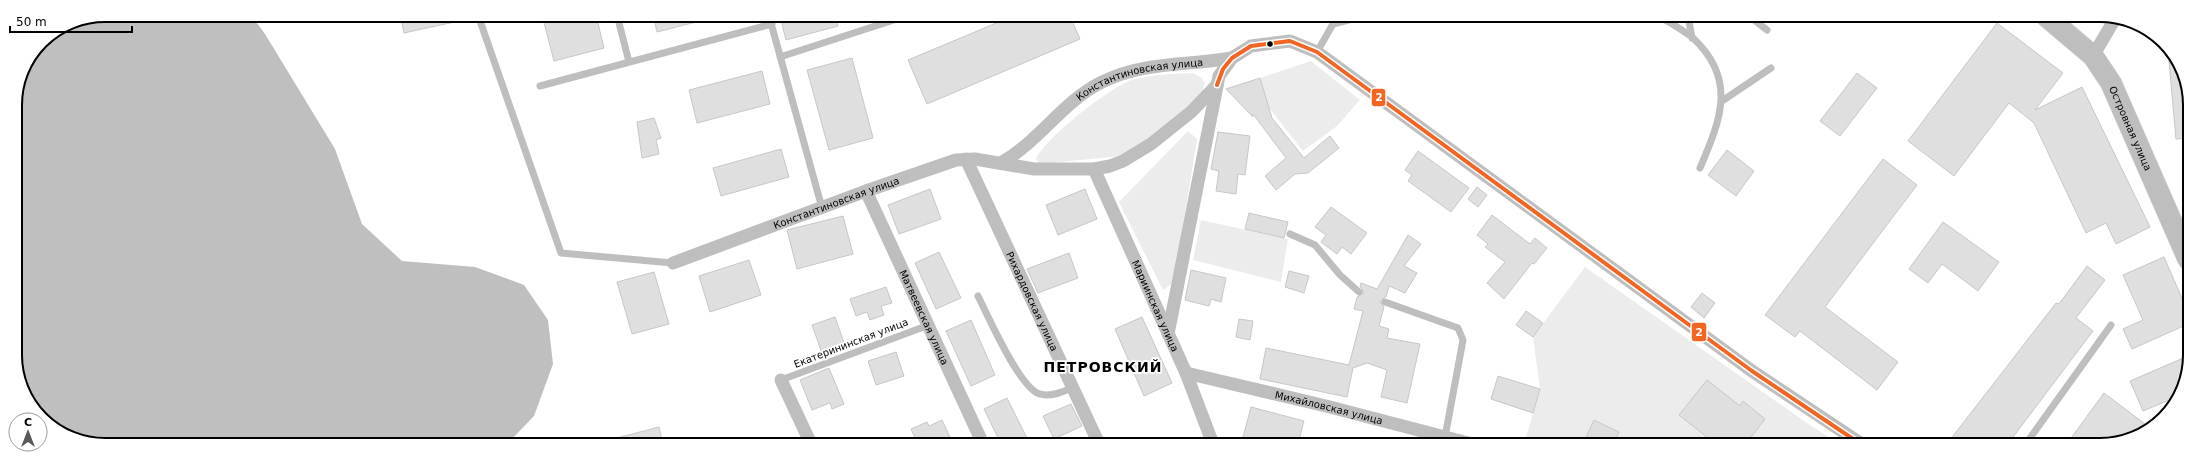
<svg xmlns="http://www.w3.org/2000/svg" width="2205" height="460" viewBox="0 0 2205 460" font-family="'DejaVu Sans',sans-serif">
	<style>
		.green { fill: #ececec }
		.water { fill: #bfbfbf }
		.building { fill: #dfdfdf; stroke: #c7c7c7 }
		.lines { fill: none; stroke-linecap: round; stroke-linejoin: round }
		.primary-casing { stroke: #dbdbdb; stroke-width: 22 }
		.service { stroke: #bebebe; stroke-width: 7 }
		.minor { stroke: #bebebe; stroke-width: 13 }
		.primary { stroke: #bebebe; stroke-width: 21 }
		.bus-1-casing { stroke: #fff; stroke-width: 7 }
		.bus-1 { stroke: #f26522; stroke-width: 4 }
		.bus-dot { fill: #000; stroke: #fff; stroke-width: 1.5 }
		.labels { text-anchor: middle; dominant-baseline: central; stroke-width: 3.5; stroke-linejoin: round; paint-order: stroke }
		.street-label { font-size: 10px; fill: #000; stroke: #fff }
		.district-label { font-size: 14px; font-weight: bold; letter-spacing: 1px; fill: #000; stroke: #fff }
		.rim { fill: none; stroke: #000; stroke-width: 2 }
		.line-badge { stroke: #fff; stroke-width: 1.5 }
		.badge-label { font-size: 11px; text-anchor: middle; font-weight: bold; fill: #fff }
	</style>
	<rect width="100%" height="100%" fill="#fff"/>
	<path class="green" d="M1311,61l49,39 -23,26 -34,25 -34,-43 -9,-30z
		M1193,73l9,5 3,6 -3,8 -35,35 -45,29 -83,8 -3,-5c10,-22 70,-68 93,-78 20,-7 43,-7 64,-8z
		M1188,131l9,8 -23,143 -11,8 -44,-88z
		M1201,220l87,19 -7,43 -88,-22z
		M1585,267l222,156 34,22 -228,-1 6,-12 -24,-12 -12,24h-59l16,-55 -7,-52z"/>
	<path class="water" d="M105,15h146l14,19 70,115 27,75 40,37 73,6 49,18 24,35 5,44 -19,52 -27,28 -419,-1 -46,-24 -25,-46 -2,-273 7,-30 20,-29 29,-19z"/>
	<path class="building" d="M400,15h59v6l-55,12z
		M542,15h54l8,33 -50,13z
		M653,15l51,1v4l-47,12z
		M780,16h55l3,10 -52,14z
		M1013,16h57l10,23 -153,65 -19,-44z
		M1997,23l66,50 -28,37 47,-23 68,140 -34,17 -10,-21 -20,10 -52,-110 -25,-20 -55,73 -46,-35z
		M2168,50l20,37v51l-12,1z
		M852,58l21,80 -44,12 -22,-80z
		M762,71l8,33 -73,19 -8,-33z
		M1857,73l20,15 -37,48 -20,-15z
		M1260,78l12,40 32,40 26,-22 9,12 -31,25 -13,1 -19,16 -11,-14 21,-18 -33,-44v3l-27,-28z
		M654,118l7,20 -5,2 3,14 -17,4 -5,-36z
		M1218,132l32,4 -5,39 -7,-1 -2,20 -20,-3 3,-20 -8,-2z
		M781,149l8,28 -68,19 -8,-28z
		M1727,150l27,21 -18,25 -28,-21z
		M1418,151l51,37 -18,24 -43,-31 4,-6 -7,-5z
		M1883,159l34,26 -92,122 73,55 -21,28 -77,-59 -5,6 -30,-22z
		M1477,187l10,8 -9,12 -10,-8z
		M930,189l11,30 -42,15 -11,-29z
		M1085,189l12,30 -39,16 -12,-30z
		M1331,207l36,26 -16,21 -9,-7 -5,7 -16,-12 5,-7 -11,-8z
		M1249,213l39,9 -4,16 -39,-9z
		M1492,215l38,29 5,-6 12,10 -13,16 -2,-1 -28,36 -17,-16 18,-21 -20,-15 3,-3 -11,-9z
		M843,216l10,38 -56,15 -10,-39z
		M1943,222l56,40 -21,29 -36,-27 -14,19 -19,-14z
		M1408,235l13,9 -17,22 13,7 -12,20 -16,-7 -3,11 -6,4 4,6 -5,19 10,3 -2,9 33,6 -13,59 -26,-6 6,-27 -20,-7 -14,5 -6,29 -87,-18 6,-31 83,17 14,-54 -9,-2 3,-12 7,-4 -4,-7 1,-3 16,6z
		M939,252l22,46 -25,11 -21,-46z
		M1069,253l9,25 -40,15 -11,-24z
		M2164,257l24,55v12l-56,25 -9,-20 20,-9 -20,-45z
		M749,260l12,35 -51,17 -11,-36z
		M2087,266l18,14 -29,38 17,13 -86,114h-61l110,-142 3,1z
		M1191,270l35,8 -5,24 -10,-3 -2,7 -24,-6z
		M1289,271l20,5 -5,17 -19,-6z
		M654,272l15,52 -37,10 -15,-52z
		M886,287l6,16 -11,3 3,9 -14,5 -3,-8 -11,4 -6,-17z
		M1702,293l13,10 -11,15 -13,-11z
		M1526,311l17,12 -10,14 -17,-12z
		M835,317l11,31 -23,8 -11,-31z
		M1142,317l30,66 -28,13 -29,-67z
		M1239,319l14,2 -3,19 -14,-3z
		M971,320l24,55 -24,11 -25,-55z
		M896,352l8,24 -28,9 -8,-24z
		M2188,356v16l-14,26 -31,13 -13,-30z
		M829,368l15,36 -12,5 -2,-6 -18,7 -12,-30z
		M1498,376l42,13 -7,24 -42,-14z
		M1707,380l33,26 3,-5 22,18 -20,26h-28l-38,-30z
		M2104,393l45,34 -44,18h-39z
		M1007,398l20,40 -12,6h-14l-17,-35z
		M1071,404l11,22 -28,13 -11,-23z
		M1251,407l53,14 -6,23h-28l-27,-7z
		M942,420l11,24h-35l-7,-15 16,-7 2,4z
		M1594,420l25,12 -6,12h-30z
		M659,427l4,17h-49l-1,-5z"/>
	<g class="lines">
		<defs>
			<g id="primary">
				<path id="s7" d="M2047,17l46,39 18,27 77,176"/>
			</g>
		</defs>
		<use href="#primary" class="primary-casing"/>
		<path class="service" d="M478,15l83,238 112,10
			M617,15l12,47
			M769,16l53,192
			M1659,16c11,7 24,14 34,22 45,42 27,83 7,130
			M1688,16l4,22
			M1749,16l18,14
			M1333,24l31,-8
			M1317,52l16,-28 1,-8
			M780,57l126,-41
			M540,86l232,-62
			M1722,101l49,-33
			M1290,234l25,11 25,30 19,17
			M978,296c10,20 42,93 62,98 10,3 24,-2 33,-7
			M1385,302l73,26 5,12 -18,97
			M781,380l148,-55
			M2025,445l86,-120"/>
		<g class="minor">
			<path d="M2093,56l23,-39"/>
			<path id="s1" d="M966,159l133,285"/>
			<path id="s2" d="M1001,163c38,-22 62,-61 99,-80 43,-22 86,-17 132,-25"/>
			<path id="s3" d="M1094,169l92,204 27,71"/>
			<path id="s4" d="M866,191l117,253"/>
			<path id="s5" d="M673,263l193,-72 90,-31 19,-1 59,10h60l16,-3 13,-5 28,-17 40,-32 26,-27"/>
			<path d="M1168,334l51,-258 13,-18 19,-12 39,-5 27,11 435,319 111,74"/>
			<path id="s6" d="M1186,373l140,33 146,38"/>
			<path d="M781,380l30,64"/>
		</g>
		<use href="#primary" class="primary"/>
		<defs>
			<path id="bus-1" d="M1217,85l6,-16 9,-11 19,-12 39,-5 27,11 435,319 110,74"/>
		</defs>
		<use href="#bus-1" class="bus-1-casing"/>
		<use href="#bus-1" class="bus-1"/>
	</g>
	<circle class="bus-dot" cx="1270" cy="44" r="3.5"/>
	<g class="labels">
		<g class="street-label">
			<text stroke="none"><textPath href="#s2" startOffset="167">Константиновская улица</textPath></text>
			<text stroke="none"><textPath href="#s7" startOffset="142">Островная улица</textPath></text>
			<text stroke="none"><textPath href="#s5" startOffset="174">Константиновская улица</textPath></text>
			<text stroke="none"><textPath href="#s1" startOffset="157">Рихардовская улица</textPath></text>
			<text stroke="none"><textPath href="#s3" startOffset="150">Мариинская улица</textPath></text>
			<text stroke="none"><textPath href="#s4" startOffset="139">Матвеевская улица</textPath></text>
			<text transform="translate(851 343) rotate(-21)">Екатерининская улица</text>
			<text stroke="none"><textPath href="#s6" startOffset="147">Михайловская улица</textPath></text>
		</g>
		<g class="district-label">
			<text x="1103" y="367">ПЕТРОВСКИЙ</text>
		</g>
	</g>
	<path d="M0 0H2205V460H0ZM105 22H2100A83 83 0 0 1 2183 105V355A83 83 0 0 1 2100 438H105A83 83 0 0 1 22 355V105A83 83 0 0 1 105 22Z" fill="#fff" fill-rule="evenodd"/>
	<path class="rim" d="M105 22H2100A83 83 0 0 1 2183 105V355A83 83 0 0 1 2100 438H105A83 83 0 0 1 22 355V105A83 83 0 0 1 105 22Z"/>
	<g class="line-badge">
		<rect x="1371" y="88" width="15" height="19" rx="4" fill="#f26522"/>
		<rect x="1691" y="322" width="16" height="20" rx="4" fill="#f26522"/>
	</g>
	<g class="badge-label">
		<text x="1379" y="101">2</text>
		<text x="1699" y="336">2</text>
	</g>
	<g transform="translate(28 432)"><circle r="19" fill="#ffffff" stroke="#999999"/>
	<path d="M0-3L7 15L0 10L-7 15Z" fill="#595959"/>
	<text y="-6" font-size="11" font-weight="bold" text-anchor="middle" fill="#000000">С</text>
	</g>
	<path d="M10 26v6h122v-6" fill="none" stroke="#000000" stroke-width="2"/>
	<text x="16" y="26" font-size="12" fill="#000000" stroke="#ffffff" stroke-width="3" paint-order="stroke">50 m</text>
</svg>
